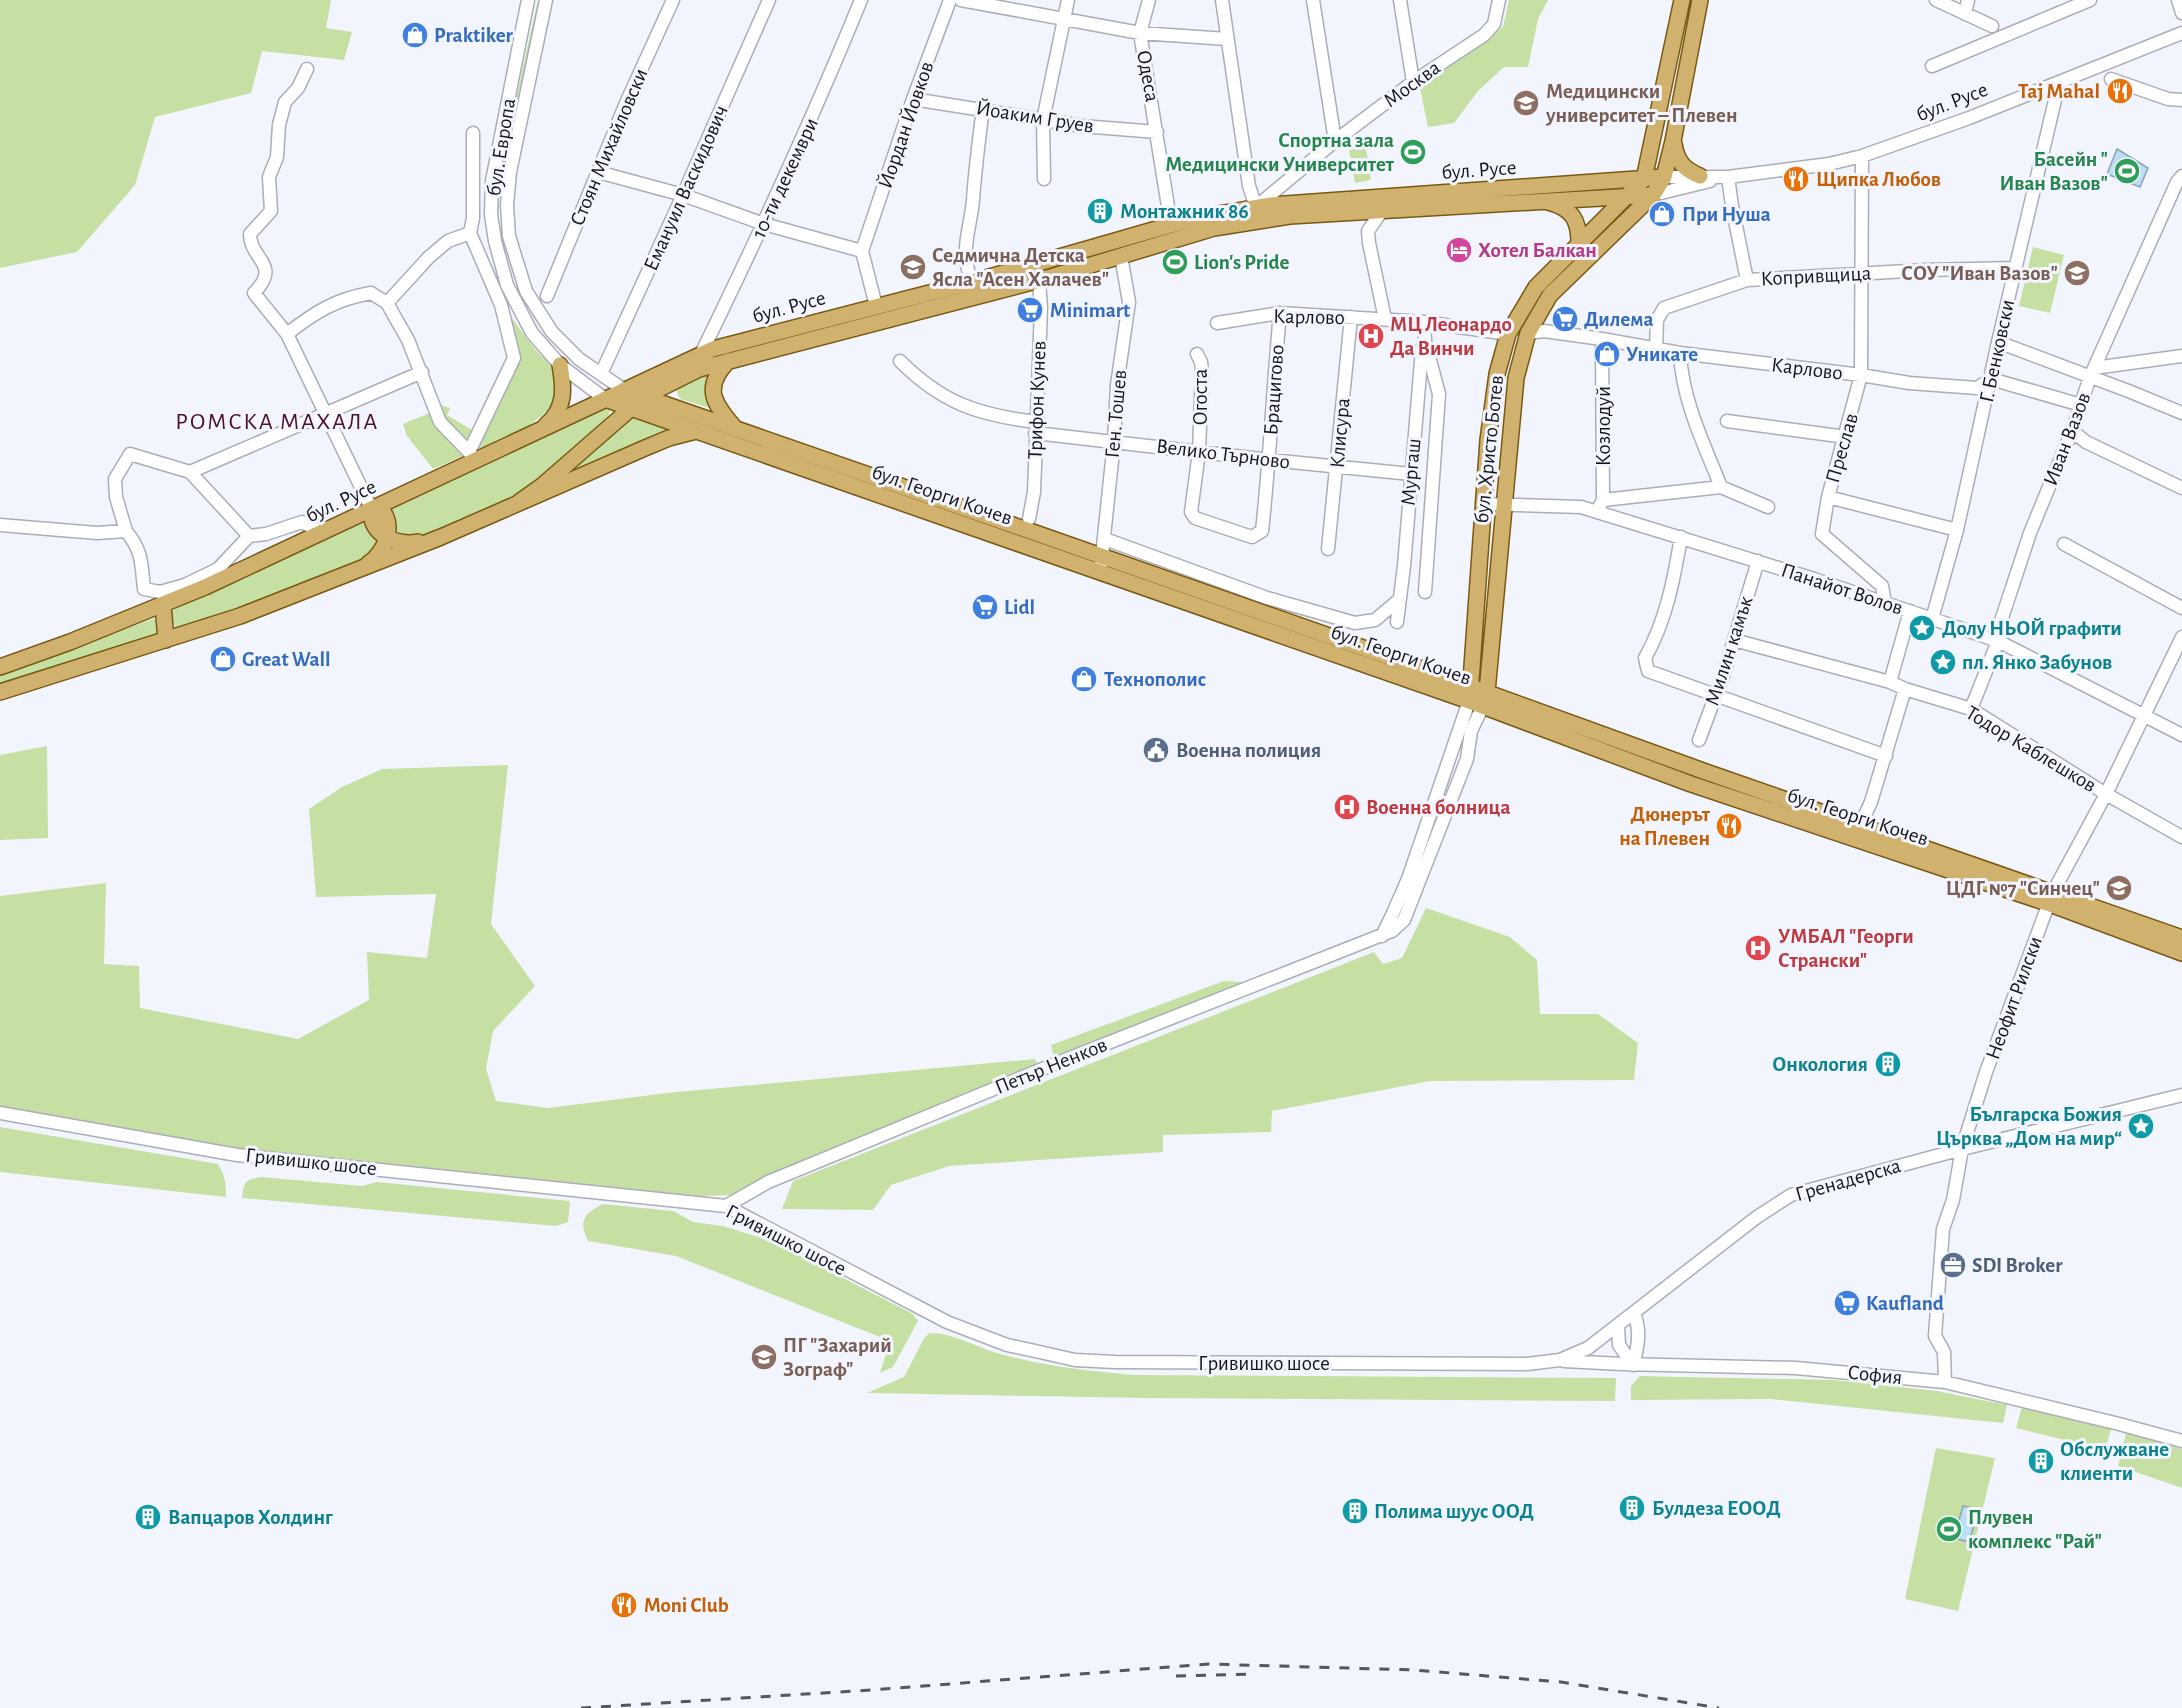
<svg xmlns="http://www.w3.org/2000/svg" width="2182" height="1708" viewBox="0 0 2182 1708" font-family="'Alegreya Sans',sans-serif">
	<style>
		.green { fill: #c6e0a4 }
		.water { fill: #bddff5; stroke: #8ba3b3; stroke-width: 1.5 }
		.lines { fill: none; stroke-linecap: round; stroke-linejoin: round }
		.minor-casing { stroke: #abadb7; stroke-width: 15 }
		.major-casing { stroke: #7a5a12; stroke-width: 18 }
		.minor { stroke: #fff; stroke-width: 12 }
		.major { stroke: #d0b26e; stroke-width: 15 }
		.rail { stroke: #56565c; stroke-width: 3; stroke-dasharray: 10 10; stroke-linecap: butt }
		.labels { text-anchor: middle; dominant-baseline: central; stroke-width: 6; stroke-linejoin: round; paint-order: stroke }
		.shop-label { font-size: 21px; font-weight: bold; fill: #366cbe; stroke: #f3f5fe; text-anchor: start }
		.street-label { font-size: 21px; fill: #16161a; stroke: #f3f5fe }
		.education-label { font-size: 21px; font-weight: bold; fill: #785e54; stroke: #f3f5fe; text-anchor: start }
		.food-label { font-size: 21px; font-weight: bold; fill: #c56008; stroke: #f3f5fe; text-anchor: end }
		.leisure-label { font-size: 21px; font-weight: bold; fill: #27864d; stroke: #f3f5fe; text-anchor: end }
		.culture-label { font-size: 21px; font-weight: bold; fill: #0d838f; stroke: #f3f5fe; text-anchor: start }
		.hotel-label { font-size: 21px; font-weight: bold; fill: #b23c85; stroke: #f3f5fe; text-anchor: start }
		.health-label { font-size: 21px; font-weight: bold; fill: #be3a42; stroke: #f3f5fe; text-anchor: start }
		.service-label { font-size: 21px; font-weight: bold; fill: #4e5e75; stroke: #f3f5fe; text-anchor: start }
		.quarter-label { font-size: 24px; letter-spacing: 1.5px; fill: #4d0e30; stroke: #f3f5fe }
	</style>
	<rect width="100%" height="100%" fill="#f3f5fe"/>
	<path class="green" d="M0,0h331l-5,28 26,4 -8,28 -82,-9 -11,42 -96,24 -20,68 -58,67 -77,16z
		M1509,0h39l-10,19 -10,48h-24l-26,24 -24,32 -26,4 -8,-39 83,-61z
		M537,4h2l-33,187 19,104 78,85 -1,2c-70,-39 -103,-113 -101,-191 0,-22 6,-45 10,-67 8,-40 17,-80 26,-120z
		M1365,142l6,38 -16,3 -7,-38z
		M2033,247l31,8 -14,58 -31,-7z
		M504,306c10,14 19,29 30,42 5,7 15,13 19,21 3,9 3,28 -2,36 -11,18 -52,39 -71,43l-3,-3 40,-83z
		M710,371l3,38 -33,-10 -4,-9 4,-5z
		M441,405l9,3 -3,7 25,15 -4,9 -3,16 -32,14 -26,-33 -4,-12 29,-12z
		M608,407l2,4 -2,5 -63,60 -43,30 -86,32 -21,-1 -3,-29z
		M634,417l32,10v4l-97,44 -2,-1 62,-55z
		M363,522l16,18 -1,5 -13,13 -69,31 -57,20 -63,19 -4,-7v-9l6,-6z
		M153,619l5,1 1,18 -159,51v-14z
		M47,746l1,92 -48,2v-85z
		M508,765l-17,159 44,62 -42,45 -7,38 10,32 52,7 119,-15 368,-34 6,14 -303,122 -38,1 -461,-46 -239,-41v-213l106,-13 -2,81 35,2 1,42 158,31 71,-39 -2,-48 60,6 9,-64 -120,3 -7,-88 33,-22 40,-18z
		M1426,908l84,29 27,23 3,54h58l40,29 -4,37 -204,1 -158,30 -1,21 -108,3v17l-214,14 -58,19 -18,25 -91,-1 11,-28 581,-229 9,12 19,-6z
		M1224,981l20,1 1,7 -190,73 -4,-17z
		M0,1127l218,37c7,11 8,20 8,33l-226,-25z
		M261,1177l101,9 15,-4 193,19 -2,21 -12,4 -314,-28c2,-17 3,-18 19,-21z
		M603,1204l70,7 20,11 30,4 48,15 142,73 5,7 -25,46 -13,6 10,-32 -214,-85 -88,-15c-10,-21 -4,-27 15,-37z
		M929,1333c26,0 46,14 71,21 44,12 88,17 133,21l483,3 -1,23 -470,-3 -278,-5 37,-16 19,-37z
		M1640,1376l194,4 103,11 70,14 -4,18 -233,-24 -139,1v-14z
		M2022,1407l89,22 -6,21 -89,-22z
		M2126,1433l56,16v39l-64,-22z
		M1936,1448l59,10 -37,153 -53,-12z"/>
	<path class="water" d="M2117,149l31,19 -8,19 -33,-13z
		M1963,1506l16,3 -10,33 -15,-4z"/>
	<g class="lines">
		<defs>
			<path id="minor" d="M528,0l-36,181 -1,34 4,26 12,44 25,48 28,32 45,34
				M546,0l-36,172 -3,33 2,31 17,55 26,41 27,27 45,31
				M961,0l179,33 87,6
				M1149,0l-9,33 31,192
				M1222,0l27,186 7,21 79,-66 78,-59 71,-47 10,-11 5,-24
				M1313,0l22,141
				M1400,0l13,82
				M1936,0l56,26
				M2178,0l4,13
				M1965,14l3,-14
				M1932,66l158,-66
				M307,69l-9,19 -13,14 -6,23 -2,32 -8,20 2,34 -21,23c0,26 32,30 4,59l33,41 85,176
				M2111,79l57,20 14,1
				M913,99l169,27 75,6
				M1862,156l-1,219 -33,122 -6,37 60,52 3,17
				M598,172l85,23 81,29 98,27 14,55
				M1664,177h64l101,-13 33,-8 107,-38 213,-85
				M1728,177l4,29 15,74
				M1044,179l-1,-59 25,-120
				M1653,195l57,-14
				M1381,212l-13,19 1,12 16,76
				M862,251l51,-152 37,-99
				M972,282c-13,-32 -2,-50 1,-82 2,-30 6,-61 10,-92
				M547,296l79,-193 47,-103
				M387,303l42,-46 19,-16 22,-8 3,-15v-85
				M1217,323l63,-10 144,9 84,12
				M1528,333l16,-2 58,8 78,14 181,22 48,8 68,5 14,-9 90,26
				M287,334c28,-22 49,-35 84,-41l16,10 21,37 32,82 29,30 7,9
				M1998,342l133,50 51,21
				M1656,349l1,-29 7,-12 83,-28 179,-10 89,-2
				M1680,353c2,47 24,91 41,134
				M701,354c57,-117 111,-234 160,-354
				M1197,354l4,8 1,9 -3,81 -8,60 4,6 57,19 10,-6c8,-73 11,-145 18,-218
				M900,361c42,42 78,54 136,61
				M2094,368l88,-12
				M601,374l82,-179 86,-195
				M1727,421l119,16
				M2072,431l14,11 96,46
				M1035,433l235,27 141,14
				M469,452l45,-94 -13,-53 -31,-72
				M190,472l232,-100
				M1828,497l129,33
				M1603,500l118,-13 47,20
				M1484,504l97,3 233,72 184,62 184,94
				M1597,511l6,-11 -1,-161
				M1029,519l5,-27 7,-184 -2,-28
				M0,525l97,8 29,-2c17,21 15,32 18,58l16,3 25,-7 33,-16 31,-33 17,-2 36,-12 21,11
				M126,531l-10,-34 -1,-18 15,-25 60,18 59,64
				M1681,537c-7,42 -15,84 -36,121l3,13 238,85
				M1105,539l162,59 88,25 20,-3 25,-21
				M2064,544l118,64
				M1328,549l23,-232
				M1101,565l13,-123 3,-57 12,-83 -8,-46
				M1425,592l14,-198 -14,-53
				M1932,619l25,-89 41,-188 61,-259
				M1397,622l7,-56 18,-217 3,-9 -1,-18
				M1734,640l156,42 15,7 66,20 135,85 76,43
				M1890,682l20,-71
				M1971,709l27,-68 1,-14 31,-94 42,-102 18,-54 87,-195 5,-6
				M1699,740l24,-64 35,-115
				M1856,834l15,-32 34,-113
				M1382,936l11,-23 15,-34 61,-178
				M0,1113l237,42 489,51 221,116 60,23 37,8 31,7 40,2 412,2 33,-4 28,-12 169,-131 34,-22 171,-46 220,-54
				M726,1206l42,-24 284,-117 340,-134 12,-11 63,-161 4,-28 12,-25
				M1618,1326l1,19 14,20
				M1564,1361l58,3 174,4 149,14 174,42 63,17
				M1633,1365c5,-18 8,-34 1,-52
				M1945,1382l-1,-30 -9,-16 8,-107 10,-29 9,-51 24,-77 67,-180 53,-98 76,-157"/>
			<path id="major" d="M1674,144c3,17 9,25 26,32
				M1548,202c24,6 31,18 31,41
				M728,361c-25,26 -15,42 6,66
				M624,390l403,140 362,127 317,115 476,166
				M605,399l864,302 222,83 359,120 132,49
				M546,425c20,-17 18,-37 14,-60
				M519,502l24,-17 102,-89 54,-27 352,-92 163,-49 76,-12 363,-21
				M368,564c16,-11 26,-33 16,-51l-12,-3c-4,25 26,36 46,32
				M163,605l3,35
				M0,667l70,-25 135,-55 508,-238 259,-67 223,-64 76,-13 393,-28
				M0,692l240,-76 201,-79 204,-89 24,-10 27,-7
				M1470,695l18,-255 9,-66 11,-40 28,-47 108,-108 38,-179
				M1485,700l2,-8 29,-314 12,-45 22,-38 103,-100 11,-18 9,-36 27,-141"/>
		</defs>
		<use href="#minor" class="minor-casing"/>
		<use href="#major" class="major-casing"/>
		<use href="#minor" class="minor"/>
		<use href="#major" class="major"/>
		<path class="rail" d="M1176,1676l75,-2
			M581,1708l290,-18 338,-26 205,6 147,12 158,26"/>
	</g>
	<defs>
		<symbol id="shop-disc" viewBox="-11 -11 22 22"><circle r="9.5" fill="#3f7fe0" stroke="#f3f5fe"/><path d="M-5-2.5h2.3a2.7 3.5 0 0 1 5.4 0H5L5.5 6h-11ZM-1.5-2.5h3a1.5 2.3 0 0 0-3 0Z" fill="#fff"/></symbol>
		<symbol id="restaurant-disc" viewBox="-11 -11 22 22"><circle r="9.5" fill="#e8710a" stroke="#f3f5fe"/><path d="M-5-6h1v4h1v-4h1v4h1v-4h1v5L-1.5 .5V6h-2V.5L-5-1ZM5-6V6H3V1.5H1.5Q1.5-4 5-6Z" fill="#fff"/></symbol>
		<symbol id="university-disc" viewBox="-11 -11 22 22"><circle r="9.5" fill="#8d6e63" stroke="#f3f5fe"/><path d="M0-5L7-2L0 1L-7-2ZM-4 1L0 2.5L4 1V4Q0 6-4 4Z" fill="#fff"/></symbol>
		<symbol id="stadium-disc" viewBox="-11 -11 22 22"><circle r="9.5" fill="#2e9e5b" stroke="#f3f5fe"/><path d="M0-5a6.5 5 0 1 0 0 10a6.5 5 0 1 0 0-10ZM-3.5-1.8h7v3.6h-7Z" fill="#fff"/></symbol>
		<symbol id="building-disc" viewBox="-11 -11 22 22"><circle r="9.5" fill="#0f9aa8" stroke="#f3f5fe"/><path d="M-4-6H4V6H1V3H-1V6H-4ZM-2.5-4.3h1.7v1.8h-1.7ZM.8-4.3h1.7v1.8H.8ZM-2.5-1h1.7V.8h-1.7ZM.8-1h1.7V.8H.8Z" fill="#fff"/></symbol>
		<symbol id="hotel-disc" viewBox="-11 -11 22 22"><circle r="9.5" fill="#d1479c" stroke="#f3f5fe"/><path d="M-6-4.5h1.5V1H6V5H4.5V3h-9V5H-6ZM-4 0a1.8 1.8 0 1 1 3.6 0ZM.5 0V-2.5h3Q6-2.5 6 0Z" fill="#fff"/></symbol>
		<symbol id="school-disc" viewBox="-11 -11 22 22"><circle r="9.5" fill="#8d6e63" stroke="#f3f5fe"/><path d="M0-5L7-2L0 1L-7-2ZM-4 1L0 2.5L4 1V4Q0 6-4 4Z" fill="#fff"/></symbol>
		<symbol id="supermarket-disc" viewBox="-11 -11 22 22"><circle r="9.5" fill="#3f7fe0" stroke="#f3f5fe"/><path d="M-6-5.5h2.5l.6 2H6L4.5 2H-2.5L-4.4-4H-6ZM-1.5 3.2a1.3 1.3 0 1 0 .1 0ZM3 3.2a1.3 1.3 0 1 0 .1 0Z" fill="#fff"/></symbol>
		<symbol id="hospital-disc" viewBox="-11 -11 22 22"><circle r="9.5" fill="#e0444e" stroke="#f3f5fe"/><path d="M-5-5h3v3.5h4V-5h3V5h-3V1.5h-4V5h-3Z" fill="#fff"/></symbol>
		<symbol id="sight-disc" viewBox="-11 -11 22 22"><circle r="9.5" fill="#0f9aa8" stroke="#f3f5fe"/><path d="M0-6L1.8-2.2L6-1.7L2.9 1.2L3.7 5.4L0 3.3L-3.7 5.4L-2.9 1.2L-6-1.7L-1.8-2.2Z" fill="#fff"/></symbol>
		<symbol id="civic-disc" viewBox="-11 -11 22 22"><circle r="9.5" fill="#5c6f8a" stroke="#f3f5fe"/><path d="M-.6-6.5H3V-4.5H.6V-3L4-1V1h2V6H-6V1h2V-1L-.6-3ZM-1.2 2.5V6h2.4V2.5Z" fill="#fff"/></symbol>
		<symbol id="office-disc" viewBox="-11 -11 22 22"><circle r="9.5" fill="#5c6f8a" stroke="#f3f5fe"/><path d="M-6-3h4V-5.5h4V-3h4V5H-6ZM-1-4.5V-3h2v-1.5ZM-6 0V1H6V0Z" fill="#fff"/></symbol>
	</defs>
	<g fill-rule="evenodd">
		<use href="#shop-disc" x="400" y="20" width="30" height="30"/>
		<use href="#restaurant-disc" x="2105" y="76" width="30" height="30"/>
		<use href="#university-disc" x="1511" y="88" width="30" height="30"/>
		<use href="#stadium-disc" x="1398" y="137" width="30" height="30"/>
		<use href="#stadium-disc" x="2112" y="156" width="30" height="30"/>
		<use href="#restaurant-disc" x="1781" y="164" width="30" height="30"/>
		<use href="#building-disc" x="1085" y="196" width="30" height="30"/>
		<use href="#shop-disc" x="1647" y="199" width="30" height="30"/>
		<use href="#hotel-disc" x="1444" y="235" width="30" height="30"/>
		<use href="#stadium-disc" x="1160" y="247" width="30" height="30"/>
		<use href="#school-disc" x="898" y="252" width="30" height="30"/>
		<use href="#school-disc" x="2062" y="258" width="30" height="30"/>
		<use href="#supermarket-disc" x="1015" y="295" width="30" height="30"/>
		<use href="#supermarket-disc" x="1550" y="304" width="30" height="30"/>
		<use href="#hospital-disc" x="1356" y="321" width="30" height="30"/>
		<use href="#shop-disc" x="1592" y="339" width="30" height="30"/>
		<use href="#supermarket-disc" x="970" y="592" width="30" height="30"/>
		<use href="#sight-disc" x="1907" y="613" width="30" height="30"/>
		<use href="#shop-disc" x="208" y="644" width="30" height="30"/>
		<use href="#sight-disc" x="1928" y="647" width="30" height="30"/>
		<use href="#shop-disc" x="1069" y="664" width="30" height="30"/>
		<use href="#civic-disc" x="1141" y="735" width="30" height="30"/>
		<use href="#hospital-disc" x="1332" y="792" width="30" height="30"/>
		<use href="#restaurant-disc" x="1714" y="811" width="30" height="30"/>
		<use href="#school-disc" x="2104" y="873" width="30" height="30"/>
		<use href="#hospital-disc" x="1743" y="933" width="30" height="30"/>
		<use href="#building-disc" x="1873" y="1049" width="30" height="30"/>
		<use href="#sight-disc" x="2126" y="1111" width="30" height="30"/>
		<use href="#office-disc" x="1938" y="1250" width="30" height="30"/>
		<use href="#supermarket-disc" x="1832" y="1288" width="30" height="30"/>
		<use href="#school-disc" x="749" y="1342" width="30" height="30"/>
		<use href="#building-disc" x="2026" y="1446" width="30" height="30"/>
		<use href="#building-disc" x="1617" y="1493" width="30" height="30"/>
		<use href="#building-disc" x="1340" y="1496" width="30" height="30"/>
		<use href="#building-disc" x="133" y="1502" width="30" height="30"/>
		<use href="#stadium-disc" x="1934" y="1514" width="30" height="30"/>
		<use href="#restaurant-disc" x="609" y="1590" width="30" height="30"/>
	</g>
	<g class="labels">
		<g class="shop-label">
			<text x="434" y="35">Praktiker</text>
			<text x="1682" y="214">При Нуша</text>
			<text x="1050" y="310">Minimart</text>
			<text x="1584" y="319">Дилема</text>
			<text x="1626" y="354">Уникате</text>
			<text x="1004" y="607">Lidl</text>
			<text x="242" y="659">Great Wall</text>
			<text x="1104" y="679">Технополис</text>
			<text x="1866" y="1303">Kaufland</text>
		</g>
		<g class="street-label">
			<text transform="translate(1148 76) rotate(80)">Одеса</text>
			<text transform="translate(1412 84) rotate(-36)">Москва</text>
			<text transform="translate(1952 102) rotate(-21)">бул. Русе</text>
			<text transform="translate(1035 117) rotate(9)">Йоаким Груев</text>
			<text transform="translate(906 125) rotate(-71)">Йордан Йовков</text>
			<text transform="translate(501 147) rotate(-81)">бул. Европа</text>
			<text transform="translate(609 147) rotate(-67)">Стоян Михайловски</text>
			<text transform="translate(1479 170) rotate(-4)">бул. Русе</text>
			<text transform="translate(785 178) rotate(-65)">10-ти декември</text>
			<text transform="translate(686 188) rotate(-66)">Емануил Васкидович</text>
			<text transform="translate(1816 276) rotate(-3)">Копривщица</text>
			<text transform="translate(789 307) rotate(-15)">бул. Русе</text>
			<text transform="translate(1309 317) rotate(1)">Карлово</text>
			<text transform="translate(1997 351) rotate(-78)">Г. Бенковски</text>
			<text transform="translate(1807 369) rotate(7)">Карлово</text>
			<text transform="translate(1274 390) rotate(-86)">Брацигово</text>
			<text transform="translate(1200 397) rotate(-90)">Огоста</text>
			<text transform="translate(1037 400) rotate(-88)">Трифон Кунев</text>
			<text transform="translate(1116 414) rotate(-85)">Ген. Тошев</text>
			<text transform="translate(1603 426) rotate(-90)">Козлодуй</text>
			<text transform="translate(1340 433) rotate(-85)">Клисура</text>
			<text transform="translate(2067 439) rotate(-69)">Иван Вазов</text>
			<text transform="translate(1842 448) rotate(-74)">Преслав</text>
			<text transform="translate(1489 449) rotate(-84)">бул. Христо Ботев</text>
			<text transform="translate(1223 454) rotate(7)">Велико Търново</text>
			<text transform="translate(1411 472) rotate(-85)">Мургаш</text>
			<text transform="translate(942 495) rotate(19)">бул. Георги Кочев</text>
			<text transform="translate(341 501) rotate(-25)">бул. Русе</text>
			<text transform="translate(1842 589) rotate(18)">Панайот Волов</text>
			<text transform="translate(1729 651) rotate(-72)">Милин камък</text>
			<text transform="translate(1401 655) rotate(19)">бул. Георги Кочев</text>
			<text transform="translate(2031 749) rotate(31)">Тодор Каблешков</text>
			<text transform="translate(1858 817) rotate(18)">бул. Георги Кочев</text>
			<text transform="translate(2014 998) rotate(-70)">Неофит Рилски</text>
			<text transform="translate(1051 1066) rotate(-22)">Петър Ненков</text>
			<text transform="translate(311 1162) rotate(6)">Гривишко шосе</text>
			<text transform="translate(1848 1180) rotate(-16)">Гренадерска</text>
			<text transform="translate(786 1240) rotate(27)">Гривишко шосе</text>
			<text x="1264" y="1363">Гривишко шосе</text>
			<text transform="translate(1875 1375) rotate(6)">София</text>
		</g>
		<g class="education-label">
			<text x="1546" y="91">Медицински<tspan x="1546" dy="24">университет – Плевен</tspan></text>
			<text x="932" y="255">Седмична Детска<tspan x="932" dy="24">Ясла "Асен Халачев"</tspan></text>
			<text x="2058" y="273" text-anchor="end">СОУ "Иван Вазов"</text>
			<text x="2100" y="888" text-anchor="end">ЦДГ №7 "Синчец"</text>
			<text x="783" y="1345">ПГ "Захарий<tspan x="783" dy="24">Зограф"</tspan></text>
		</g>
		<g class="food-label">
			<text x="2100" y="91">Taj Mahal</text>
			<text x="1816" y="179" text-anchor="start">Щипка Любов</text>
			<text x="1710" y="814">Дюнерът<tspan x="1710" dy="24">на Плевен</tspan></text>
			<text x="644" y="1605" text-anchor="start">Moni Club</text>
		</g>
		<g class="leisure-label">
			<text x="1394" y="140">Спортна зала<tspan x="1394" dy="24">Медицински Университет</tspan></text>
			<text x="2108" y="159">Басейн "<tspan x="2108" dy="24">Иван Вазов"</tspan></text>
			<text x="1194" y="262" text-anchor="start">Lion's Pride</text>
			<text x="1968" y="1517" text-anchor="start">Плувен<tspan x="1968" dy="24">комплекс "Рай"</tspan></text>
		</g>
		<g class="culture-label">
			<text x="1120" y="211">Монтажник 86</text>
			<text x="1942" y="628">Долу НЬОЙ графити</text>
			<text x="1962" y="662">пл. Янко Забунов</text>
			<text x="1868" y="1064" text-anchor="end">Онкология</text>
			<text x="2122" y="1114" text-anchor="end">Българска Божия<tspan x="2122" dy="24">Църква „Дом на мир“</tspan></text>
			<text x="2060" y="1449">Обслужване<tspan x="2060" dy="24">клиенти</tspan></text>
			<text x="1652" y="1508">Булдеза ЕООД</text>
			<text x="1374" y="1511">Полима шуус ООД</text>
			<text x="168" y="1517">Вапцаров Холдинг</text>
		</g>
		<g class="hotel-label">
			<text x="1478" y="250">Хотел Балкан</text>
		</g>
		<g class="health-label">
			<text x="1390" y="324">МЦ Леонардо<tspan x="1390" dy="24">Да Винчи</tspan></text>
			<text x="1366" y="807">Военна болница</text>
			<text x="1778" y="936">УМБАЛ "Георги<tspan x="1778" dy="24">Странски"</tspan></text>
		</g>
		<g class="service-label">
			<text x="1176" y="750">Военна полиция</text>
			<text x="1972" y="1265">SDI Broker</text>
		</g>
		<g class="quarter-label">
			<text x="277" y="422">РОМСКА МАХАЛА</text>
		</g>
	</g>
</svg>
